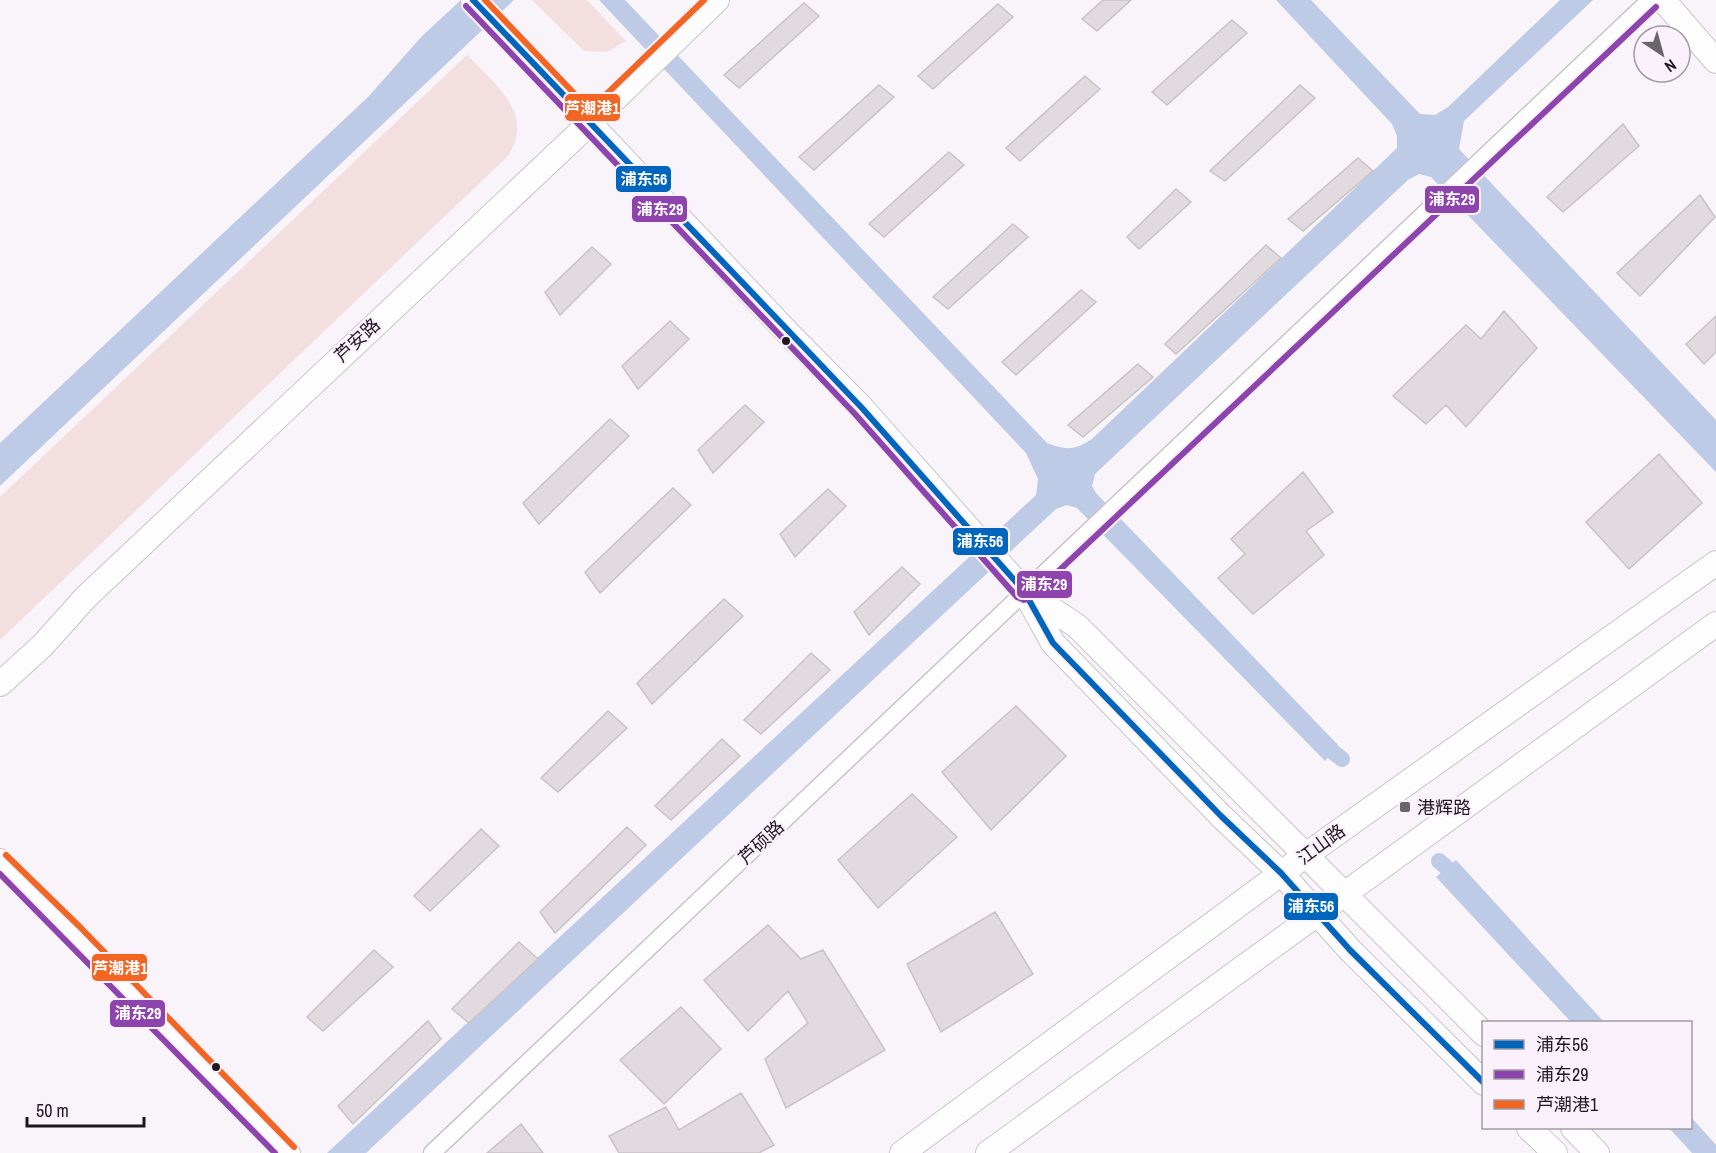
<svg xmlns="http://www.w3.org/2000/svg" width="1716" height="1153" viewBox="0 0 1716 1153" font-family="'Archivo Narrow','Noto Sans SC',sans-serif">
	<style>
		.green { fill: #f3dee0 }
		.water { fill: #becbe6 }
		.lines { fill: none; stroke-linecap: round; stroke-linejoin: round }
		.canal { stroke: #becbe6; stroke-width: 16 }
		.building { fill: #e1dade; stroke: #c9c2c7; stroke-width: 1.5 }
		.street-casing { stroke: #c9c4ca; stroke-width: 19 }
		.secondary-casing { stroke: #c9c4ca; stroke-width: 26 }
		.street { stroke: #fefdfe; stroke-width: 16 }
		.secondary { stroke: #fefdfe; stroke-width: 24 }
		.bus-1-casing { stroke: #fbf1fd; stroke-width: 10 }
		.bus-2-casing { stroke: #fbf1fd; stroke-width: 10 }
		.bus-3-casing { stroke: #fbf1fd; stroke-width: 10 }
		.bus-1 { stroke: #0065bd; stroke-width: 6 }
		.bus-2 { stroke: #8e44ad; stroke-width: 6 }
		.bus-3 { stroke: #f26522; stroke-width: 6 }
		.bus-dot { fill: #1d171e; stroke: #fbf1fd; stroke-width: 2 }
		.poi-dot { fill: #6a646b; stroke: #fbf1fd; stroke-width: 2 }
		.labels { text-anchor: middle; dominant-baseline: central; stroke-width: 5; stroke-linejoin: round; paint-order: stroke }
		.street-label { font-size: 18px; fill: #1d171e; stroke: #fbf1fd }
		.poi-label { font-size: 18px; fill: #1d171e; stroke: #fbf1fd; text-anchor: start }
		.line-badge { stroke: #fbf1fd; stroke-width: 2 }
		.badge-label { font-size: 16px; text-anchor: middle; font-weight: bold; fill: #fff }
	</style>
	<rect width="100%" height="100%" fill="#f9f4fa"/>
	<path class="green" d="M532,0h55l39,41 -19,11 -23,-1z
		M467,55c27,28 69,59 41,101l-508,484v-143z"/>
	<path class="water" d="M461,0h53l-514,486v-43l369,-347 53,-60z
		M599,0h26l422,443c20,8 29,7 46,-5l304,-290v-12l-5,-12 -116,-124h35l109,114 15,1 13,-8 112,-107h33l-129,121 -5,28 257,271v52l-285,-295 -12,-3 -11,6 -313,294 -3,12 4,7 242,252 -13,16 -248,-253 -10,-3 -11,4 -690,644h-39l709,-658 2,-16 -12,-26z
		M1456,860l148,162h-33l-135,-145z
		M1691,1117l25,28v8h-24l-23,-25h21z"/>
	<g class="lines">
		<path class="canal" d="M1333,752l9,7
			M1439,861l8,7"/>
	</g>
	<path class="building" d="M1103,0h28l-34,31 -15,-12z
		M804,3l15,13 -80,72 -15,-13z
		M998,4l15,13 -80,72 -15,-13z
		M1232,20l15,13 -80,72 -15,-13z
		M1085,76l15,13 -80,72 -14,-13z
		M879,85l15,12 -80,73 -15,-13z
		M1300,85l15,13 -90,83 -15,-10z
		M1623,124l16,22 -76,66 -16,-15z
		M949,152l15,13 -80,72 -15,-13z
		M1358,158l15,13 -70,60 -15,-12z
		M1176,189l15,13 -52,47 -12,-12z
		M1700,195l15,22 -75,79 -23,-23z
		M1013,224l15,13 -80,72 -15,-12z
		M1266,245l15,13 -105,96 -11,-10z
		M592,247l19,17 -51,51 -15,-23z
		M1081,290l15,12 -80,73 -14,-13z
		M1504,311l33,37 -71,79 -20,-22 -20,19 -33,-28 73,-71 15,14z
		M1716,316v36l-12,12 -18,-20z
		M670,321l19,18 -51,50 -16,-23z
		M1138,364l15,13 -70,60 -15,-12z
		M745,405l19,17 -51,51 -15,-23z
		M610,419l19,17 -90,88 -16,-21z
		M1659,454l43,49 -73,66 -43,-47z
		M1303,472l30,40 -27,19 18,24 -71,59 -35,-36 27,-24 -14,-15z
		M673,488l18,17 -91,88 -15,-21z
		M828,489l18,17 -51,51 -15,-23z
		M902,567l18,17 -51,51 -15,-23z
		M724,599l19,17 -91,88 -15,-21z
		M811,653l19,17 -69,64 -17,-14z
		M1016,706l50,50 -75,74 -49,-58z
		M608,711l19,17 -69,64 -17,-14z
		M722,739l18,17 -69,64 -16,-14z
		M912,794l45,43 -79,71 -40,-48z
		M627,827l19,18 -91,88 -15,-21z
		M481,829l18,17 -69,65 -16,-15z
		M995,912l38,62 -92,58 -34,-68z
		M768,925l33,34 22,-9 62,100 -99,58 -21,-49 43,-36 -20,-32 -40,40 -44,-51z
		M519,942l19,17 -69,64 -17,-14z
		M374,950l19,17 -70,64 -16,-14z
		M681,1007l40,42 -57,55 -44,-44z
		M428,1021l13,18 -88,85 -15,-18z
		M741,1093l33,52 -15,8h-140l-10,-17 57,-29 13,23z
		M521,1124l22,29h-56z"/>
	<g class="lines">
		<defs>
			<path id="street" d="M432,1153l1218,-1153"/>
			<path id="secondary" d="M473,0l315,333 74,75 162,183 29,52 168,173 60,57 69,77 134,133
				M1663,0l53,61
				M1029,594l48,32 407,408
				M0,684l42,-38 44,-49 504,-474 127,-123
				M0,861l73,71 215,221
				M1529,1128l26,25
				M1573,1128l24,25
				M902,1153l404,-298 410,-292
				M988,1153l728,-529"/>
		</defs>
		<use href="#street" class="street-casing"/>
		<use href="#secondary" class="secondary-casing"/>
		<use href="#street" class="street"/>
		<use href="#secondary" class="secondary"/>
		<defs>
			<path id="bus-1" d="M473,0l389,408 162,183 29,52 168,173 60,57 69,77 134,133"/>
			<path id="bus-2" d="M466,6l389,408 162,183 7,3 6,-2 626,-591
				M0,874l275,279"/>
			<path id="bus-3" d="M485,0l105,110 114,-110
				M6,855l73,71 215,221"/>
		</defs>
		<use href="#bus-1" class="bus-1-casing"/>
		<use href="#bus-2" class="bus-2-casing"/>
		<use href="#bus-3" class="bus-3-casing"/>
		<use href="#bus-1" class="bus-1"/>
		<use href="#bus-2" class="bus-2"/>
		<use href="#bus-3" class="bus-3"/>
	</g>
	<g class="bus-dot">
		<circle cx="786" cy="341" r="5"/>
		<circle cx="216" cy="1067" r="5"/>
	</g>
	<rect class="poi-dot" x="1399" y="801" width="12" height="12" rx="3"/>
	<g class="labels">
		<g class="street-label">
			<text transform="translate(357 340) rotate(-43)">芦安路</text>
			<text transform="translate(761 842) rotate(-43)">芦硕路</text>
			<text transform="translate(1321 844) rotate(-36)">江山路</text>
		</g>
		<g class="poi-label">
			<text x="1417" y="807">港辉路</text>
		</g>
	</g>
	<g class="line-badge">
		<rect x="564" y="93" width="57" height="29" rx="6" fill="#f26522"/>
		<rect x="615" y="165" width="57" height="28" rx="6" fill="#0065bd"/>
		<rect x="1424" y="185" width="56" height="29" rx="6" fill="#8e44ad"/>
		<rect x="631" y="195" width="57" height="28" rx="6" fill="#8e44ad"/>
		<rect x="952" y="527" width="57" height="29" rx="6" fill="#0065bd"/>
		<rect x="1016" y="570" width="57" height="29" rx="6" fill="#8e44ad"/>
		<rect x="1283" y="892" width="56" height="29" rx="6" fill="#0065bd"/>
		<rect x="91" y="953" width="57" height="29" rx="6" fill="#f26522"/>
		<rect x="109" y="999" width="57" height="29" rx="6" fill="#8e44ad"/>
	</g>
	<g class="badge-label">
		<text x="592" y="114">芦潮港1</text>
		<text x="644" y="185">浦东56</text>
		<text x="1452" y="205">浦东29</text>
		<text x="660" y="215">浦东29</text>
		<text x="980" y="547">浦东56</text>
		<text x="1044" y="590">浦东29</text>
		<text x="1311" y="912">浦东56</text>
		<text x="120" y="974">芦潮港1</text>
		<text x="138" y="1019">浦东29</text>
	</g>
	<rect x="1482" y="1021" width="210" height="108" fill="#fbf1fd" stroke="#a29aa4" stroke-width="1.5"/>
	<rect x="1494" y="1040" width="30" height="9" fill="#0065bd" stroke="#a29aa4" stroke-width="1.5"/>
	<text x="1536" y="1051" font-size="18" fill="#1d171e">浦东56</text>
	<rect x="1494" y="1070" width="30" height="9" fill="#8e44ad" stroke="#a29aa4" stroke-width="1.5"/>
	<text x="1536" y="1081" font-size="18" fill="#1d171e">浦东29</text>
	<rect x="1494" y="1100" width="30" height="9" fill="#f26522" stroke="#a29aa4" stroke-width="1.5"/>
	<text x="1536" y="1111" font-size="18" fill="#1d171e">芦潮港1</text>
	<g transform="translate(1662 54) rotate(144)"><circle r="28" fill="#fbf1fd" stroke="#a29aa4" stroke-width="1.5"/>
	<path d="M0-4.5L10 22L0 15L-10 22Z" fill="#6a646b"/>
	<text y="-9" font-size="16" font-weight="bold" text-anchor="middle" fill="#1d171e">N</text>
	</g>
	<path d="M27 1117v9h117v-9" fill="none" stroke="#1d171e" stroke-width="3"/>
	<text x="36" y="1117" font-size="18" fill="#1d171e" stroke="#fbf1fd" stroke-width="4.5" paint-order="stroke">50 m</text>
</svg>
